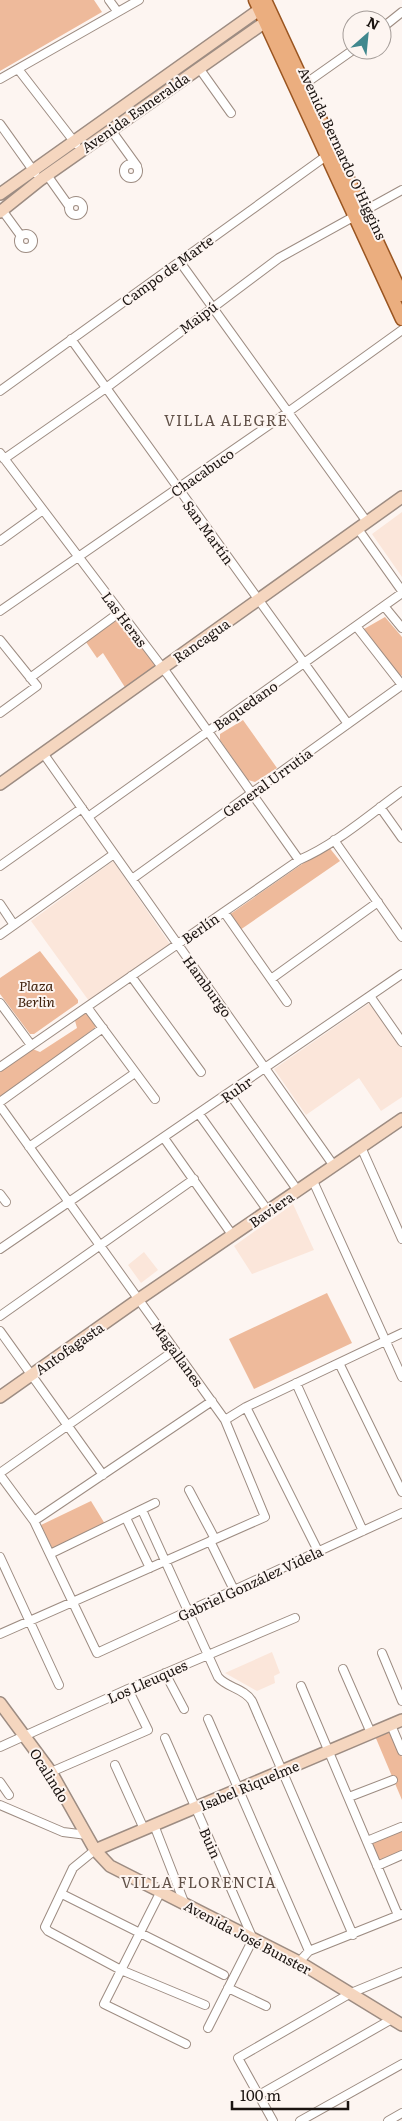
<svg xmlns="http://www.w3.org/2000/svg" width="402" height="2121" viewBox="0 0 402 2121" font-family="Literata,serif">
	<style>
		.built { fill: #fbe6da }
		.green { fill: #eeba9b }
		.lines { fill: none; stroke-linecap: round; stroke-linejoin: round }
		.street-casing { stroke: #9d8c82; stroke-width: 10 }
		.secondary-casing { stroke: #9d8c82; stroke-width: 14 }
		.primary-casing { stroke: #9a5521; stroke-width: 15 }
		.street { stroke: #fff; stroke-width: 8 }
		.secondary { stroke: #f5d6bf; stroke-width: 11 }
		.primary { stroke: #ebae7f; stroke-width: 12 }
		.labels { text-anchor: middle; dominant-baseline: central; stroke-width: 4; stroke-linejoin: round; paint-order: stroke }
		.street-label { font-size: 14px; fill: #1b1411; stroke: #fdf5f1 }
		.park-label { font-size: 14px; font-style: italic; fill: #40220d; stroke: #fdf5f1 }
		.neighbourhood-label { font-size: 15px; letter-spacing: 1px; fill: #605047; stroke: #fdf5f1 }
	</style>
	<rect width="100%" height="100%" fill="#fdf5f1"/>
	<path class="built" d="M402,512v65l-30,-43z
		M113,861l57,83 -81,57 -58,-80z
		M371,1002l31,44v51l-21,14 -22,-33 -53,37 -32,-46z
		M293,1204l21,46 -62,24 -18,-28z
		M144,1252l14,18 -17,13 -13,-18z
		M272,1652l8,21 -6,3 1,7 -18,8 -32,-18z"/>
	<path class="green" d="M0,0h94l8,12 -102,59z
		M121,617l40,52 -33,23 -25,-39 -6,5 -11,-16z
		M385,617l17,20v38l-2,2 -36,-48z
		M243,720l34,48 -22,14 -7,-2 -28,-40v-6z
		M328,846l12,15 -100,69 -11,-15z
		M40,951l38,49v3l-44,31h-4l-30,-40v-16z
		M85,1010l11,17 -96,72v-30l30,-21 10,4 37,-24 -3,-11z
		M327,1293l25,50 -98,46 -25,-50z
		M91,1501l14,23 -52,26 -12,-25z
		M390,1730l12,27v43l-27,-64z
		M402,1829v24l-23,9 -9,-20z"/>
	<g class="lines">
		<defs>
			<path id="street" d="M109,0l8,11
				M382,28l20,-16
				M199,68l32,45
				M18,69l58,75
				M0,79l139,-79
				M302,86l51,-36
				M0,124l35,49
				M111,130l26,36
				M124 171a7 7 0 1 1 14 0a7 7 0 1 1-14 0Z
				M47,175l22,31
				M69 208a7 7 0 1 1 14 0a7 7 0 1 1-14 0Z
				M2,210l19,26
				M19 241a7 7 0 1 1 14 0a7 7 0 1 1-14 0Z
				M180,262l187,260
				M71,339l277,385
				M0,391l329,-237
				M0,453l168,222 131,185
				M4,459l102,-71 173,-130 123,-68
				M358,529l44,62
				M0,541l43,-31
				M384,606l18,22
				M0,611l288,-199 114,-82
				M356,626l46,59
				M0,640l37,46 -37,27
				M30,678l90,-66
				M43,753l291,413
				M380,807l22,31
				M88,817l314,-224
				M334,840l68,97
				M0,866l82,-58
				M132,879l270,-194
				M0,904l14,21
				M224,912l63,90
				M0,935l114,-81
				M131,976l70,96
				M271,979l107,-77
				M370,996l32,46
				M0,1003l31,42
				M87,1007l68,92
				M0,1067l299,-207c37,-16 70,-45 103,-69
				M229,1093l69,98
				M0,1102l103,-74
				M0,1106l225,314 40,97 -265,117
				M199,1114l69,97
				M164,1138l69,98
				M29,1147l106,-74
				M361,1147l41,92
				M313,1181l89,196
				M0,1194l6,8
				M0,1249l402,-275
				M0,1316l194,-137
				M0,1331l103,144
				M339,1363l63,129
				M296,1383l67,148
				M246,1407l72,144
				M225,1420l21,-13 156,-74
				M0,1473l175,-123
				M0,1475l34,46 63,132 305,-140
				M189,1490l26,49
				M142,1510l76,167c9,11 26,11 34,24l101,234
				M126,1518l24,50
				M34,1521l178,-120
				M210,1541l24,49
				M50,1554l105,-51
				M0,1557l59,128
				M382,1653l20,48
				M343,1669l28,64
				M165,1673l19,36
				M301,1686l97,229
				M208,1719l101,232
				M391,1725l11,26
				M165,1738l88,201 -45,89
				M0,1747l128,-58 167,-71
				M115,1765l29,64
				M51,1772l97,-42 -20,-41
				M0,1782l9,13
				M349,1797l44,-17
				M0,1805l63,27 24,3
				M154,1825l30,77
				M367,1841l34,-14
				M95,1850l-22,18 -28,59 3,4 73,39 84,35
				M377,1866l25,-11
				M161,1891l-57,113 82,40
				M62,1894l162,81
				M299,1962l10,-11 93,-37
				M228,1988l38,18
				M259,2095l133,-76
				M273,2121l-35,-63 113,-65 51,-21
				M300,2121l102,-57
				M388,2121l14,-8"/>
			<path id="secondary" d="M0,194l266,-189
				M0,212l40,-32 231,-162
				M0,784l402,-287
				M0,1397l139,-98 263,-180
				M0,1703l51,69 44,78 15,16 189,96 103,63
				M95,1850l307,-130"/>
			<path id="primary" d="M255,0l147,319
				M265,0l137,295"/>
		</defs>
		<use href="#street" class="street-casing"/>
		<use href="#secondary" class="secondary-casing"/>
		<use href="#primary" class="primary-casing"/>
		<use href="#street" class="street"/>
		<use href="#secondary" class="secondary"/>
		<use href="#primary" class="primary"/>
	</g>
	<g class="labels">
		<g class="street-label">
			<text transform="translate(135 112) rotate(-35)">Avenida Esmeralda</text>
			<text transform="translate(343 153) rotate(65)">Avenida Bernardo O'Higgins</text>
			<text transform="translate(167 270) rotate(-36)">Campo de Marte</text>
			<text transform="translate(198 317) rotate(-37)">Maipú</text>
			<text transform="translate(202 472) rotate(-35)">Chacabuco</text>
			<text transform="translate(209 532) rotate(54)">San Martín</text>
			<text transform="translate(125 619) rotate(53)">Las Heras</text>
			<text transform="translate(201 640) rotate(-35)">Rancagua</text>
			<text transform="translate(245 705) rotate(-35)">Baquedano</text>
			<text transform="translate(267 782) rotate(-36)">General Urrutia</text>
			<text transform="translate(200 928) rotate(-35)">Berlín</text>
			<text transform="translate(208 986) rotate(54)">Hamburgo</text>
			<text transform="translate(236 1089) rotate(-35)">Ruhr</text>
			<text transform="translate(271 1209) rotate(-35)">Baviera</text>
			<text transform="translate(69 1348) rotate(-35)">Antofagasta</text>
			<text transform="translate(178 1354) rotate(54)">Magallanes</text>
			<text transform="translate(250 1583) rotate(-25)">Gabriel González Videla</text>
			<text transform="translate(147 1681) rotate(-24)">Los Lleuques</text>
			<text transform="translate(50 1775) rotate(58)">Ocalindo</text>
			<text transform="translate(249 1785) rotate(-23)">Isabel Riquelme</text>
			<text transform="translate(211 1843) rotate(66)">Buin</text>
			<text transform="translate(248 1937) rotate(28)">Avenida José Bunster</text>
		</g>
		<g class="park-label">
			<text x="36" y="985">Plaza<tspan x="36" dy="16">Berlin</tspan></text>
		</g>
		<g class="neighbourhood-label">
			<text x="226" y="419">VILLA ALEGRE</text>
			<text x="199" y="1881">VILLA FLORENCIA</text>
		</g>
	</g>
	<g transform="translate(367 35) rotate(27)"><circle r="24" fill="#fdf5f1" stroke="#a39b97"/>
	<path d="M0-4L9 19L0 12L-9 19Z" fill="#40888e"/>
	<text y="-8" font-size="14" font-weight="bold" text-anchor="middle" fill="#1b1411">N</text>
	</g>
	<path d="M232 2101v8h116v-8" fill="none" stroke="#1b1411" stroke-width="2.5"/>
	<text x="240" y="2101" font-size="15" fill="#1b1411" stroke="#fdf5f1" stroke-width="4" paint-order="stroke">100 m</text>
</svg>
